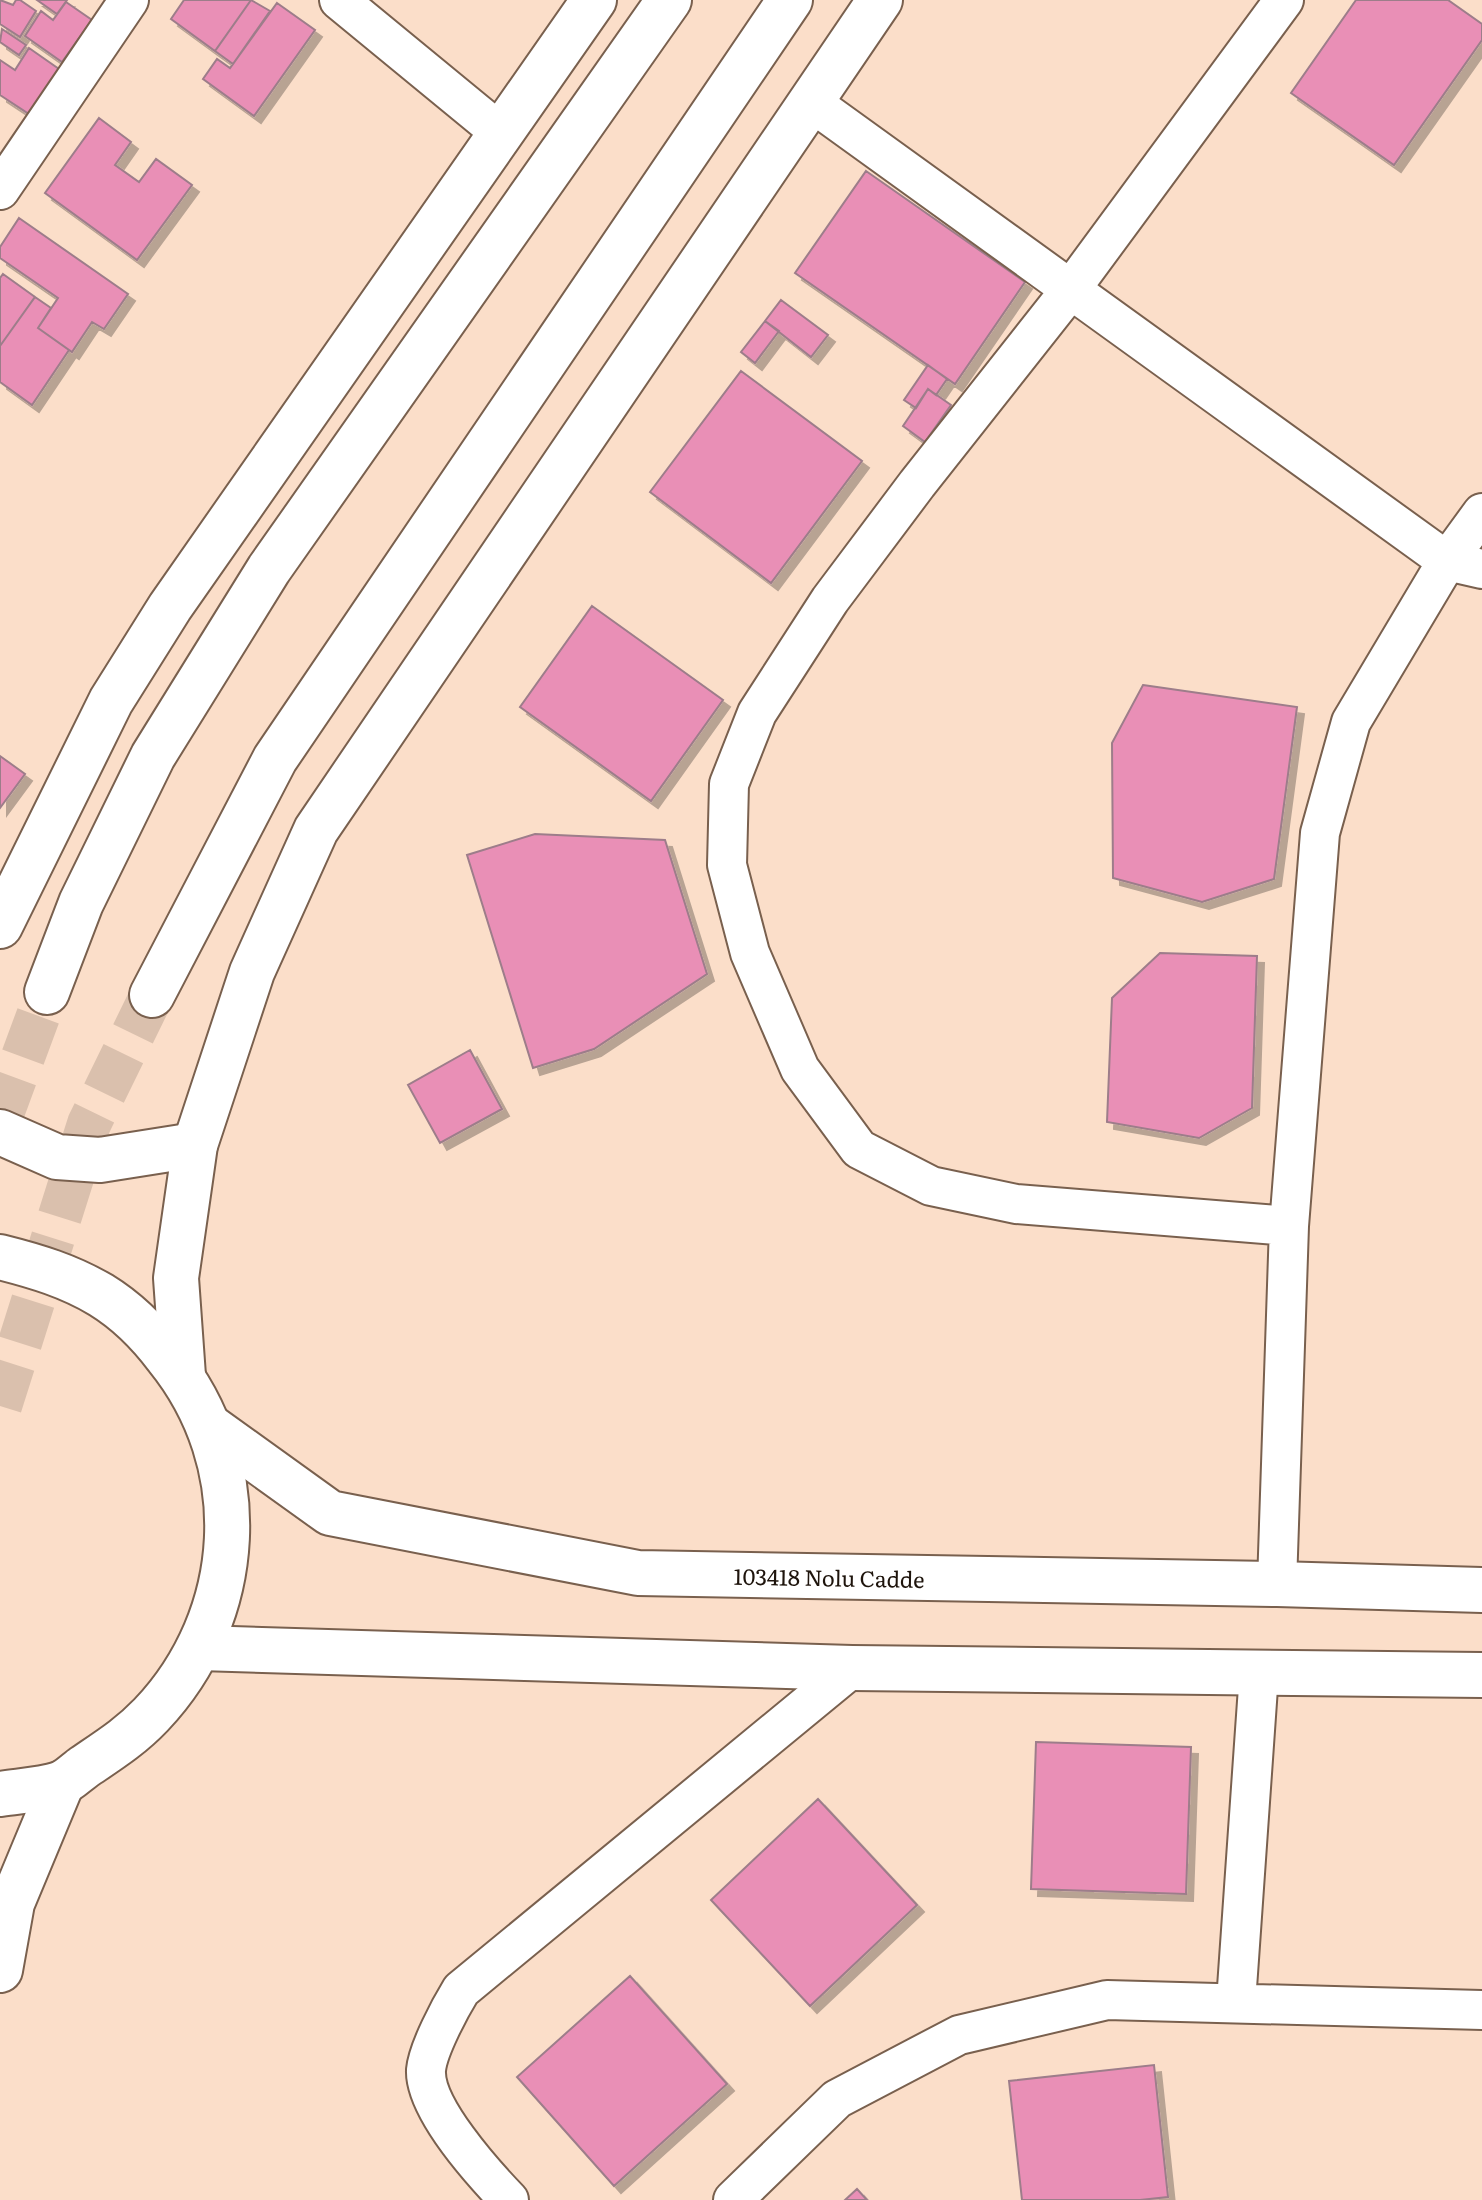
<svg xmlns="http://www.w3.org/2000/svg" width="1482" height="2200" viewBox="0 0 1482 2200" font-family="Literata,serif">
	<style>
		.building { fill: #e98fb6; stroke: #9d7d8a; stroke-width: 2; filter: url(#shadow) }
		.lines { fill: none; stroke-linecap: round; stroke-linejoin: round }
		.primary-tunnel { stroke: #dac0ad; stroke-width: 44; stroke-dasharray: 44 22; stroke-linecap: butt }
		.street-casing { stroke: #79604e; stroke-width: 42 }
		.secondary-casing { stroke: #79604e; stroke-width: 48 }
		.primary-casing { stroke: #79604e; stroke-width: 48 }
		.street { stroke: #fff; stroke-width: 38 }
		.secondary { stroke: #fff; stroke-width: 44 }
		.primary { stroke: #fff; stroke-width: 44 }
		.labels { text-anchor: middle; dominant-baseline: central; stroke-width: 6; stroke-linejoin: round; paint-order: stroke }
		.street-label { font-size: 22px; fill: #1e140c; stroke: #fff }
	</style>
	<defs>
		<filter id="shadow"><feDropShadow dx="7" dy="7" stdDeviation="0" flood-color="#0004"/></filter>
	</defs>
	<rect width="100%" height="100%" fill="#fbdec9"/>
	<path class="building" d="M0,0l13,5 3,-5h4l16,11 -16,26 -20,-13z
		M37,0h30l-10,14z
		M184,0h67l-36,51 -44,-32z
		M251,0l19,11 -37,53 -18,-13z
		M1356,0h92l34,24v16l-88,125 -103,-72z
		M66,2l26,18 -30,42 -37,-26 16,-25 12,9z
		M277,3l38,27 -61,86 -51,-37 14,-20 13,9z
		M2,29l24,16 -7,10 -19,-13z
		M29,48l30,21 -30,45 -29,-19v-35l15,10z
		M99,118l32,24 -16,23 24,17 17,-23 36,26 -55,75 -92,-67z
		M866,171l159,111 -70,102 -160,-111z
		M19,218l109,76 -24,35 -12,-7 -20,30 -34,-24 20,-30 -58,-40v-11z
		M3,274l32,23 -35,49v-68z
		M35,297l16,11 -13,20 31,22 -37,55 -32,-23v-36z
		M781,300l47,35 -17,22 -46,-36z
		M765,321l14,10 -24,32 -14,-11z
		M928,365l19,14 -11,16 -8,-6 -12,19 -12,-8z
		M741,371l121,90 -91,122 -121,-91z
		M928,389l23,16 -26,37 -22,-16z
		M592,606l131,94 -72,101 -131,-94z
		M1143,685l154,22 -23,172 -72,23 -89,-24 -1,-135z
		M0,756l25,18 -25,34z
		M535,834l130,6 42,134 -113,75 -61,19 -66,-213z
		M1160,953l97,3 -5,152 -53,30 -92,-16 5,-124z
		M470,1050l32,59 -62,34 -32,-58z
		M1036,1742l155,5 -5,147 -155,-5z
		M818,1799l99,106 -107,101 -99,-106z
		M630,1976l97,108 -113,102 -97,-109z
		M1154,2065l14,132 -28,3h-118l-13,-119z
		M857,2189l10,11h-22z"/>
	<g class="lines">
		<path class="primary-tunnel" d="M0,1119l47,-127
			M0,1406l89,-282 63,-129"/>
		<defs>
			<path id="street" d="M339,0l163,134
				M1284,0l-213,289 -154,195 -87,116 -73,113 -28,71 -2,81 23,88 50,116 59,80 72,37 85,18 273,22
				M811,102l636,459 35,8
				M0,190l129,-190
				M1277,1584l12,-358 31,-393 31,-111 96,-161 35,-48
				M1236,2002l23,-329
				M509,2200c-25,-26 -85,-92 -83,-130 2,-21 24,-62 35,-80l391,-322
				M733,2200l104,-101 122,-64 148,-35 375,10"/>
			<g id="secondary">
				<path d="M0,926l111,-225 59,-94 424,-607"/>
				<path d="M0,1132l57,25 43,3 95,-15"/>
				<path d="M0,1257c36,9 69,19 101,38 26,16 48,38 66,62 87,107 78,259 -16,358 -21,22 -42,35 -67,52 -7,5 -16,14 -24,17 -19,6 -41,7 -60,10"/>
				<path d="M183,1376l-7,-98 19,-133 57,-173 64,-142 564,-830"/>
				<path id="s1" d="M209,1426l121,87 308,60 639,11 205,6"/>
				<path d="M200,1648l652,20 630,7"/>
				<path d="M0,1970l12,-67 50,-120"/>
			</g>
			<path id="primary" d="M47,992l34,-89 72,-147 116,-187 400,-569
				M152,995l123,-236 515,-759"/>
		</defs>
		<use href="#street" class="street-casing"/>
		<use href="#secondary" class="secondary-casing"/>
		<use href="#primary" class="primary-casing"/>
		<use href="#street" class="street"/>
		<use href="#secondary" class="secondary"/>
		<use href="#primary" class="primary"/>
	</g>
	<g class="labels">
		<g class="street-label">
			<text stroke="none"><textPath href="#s1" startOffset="654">103418 Nolu Cadde</textPath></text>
		</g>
	</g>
</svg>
